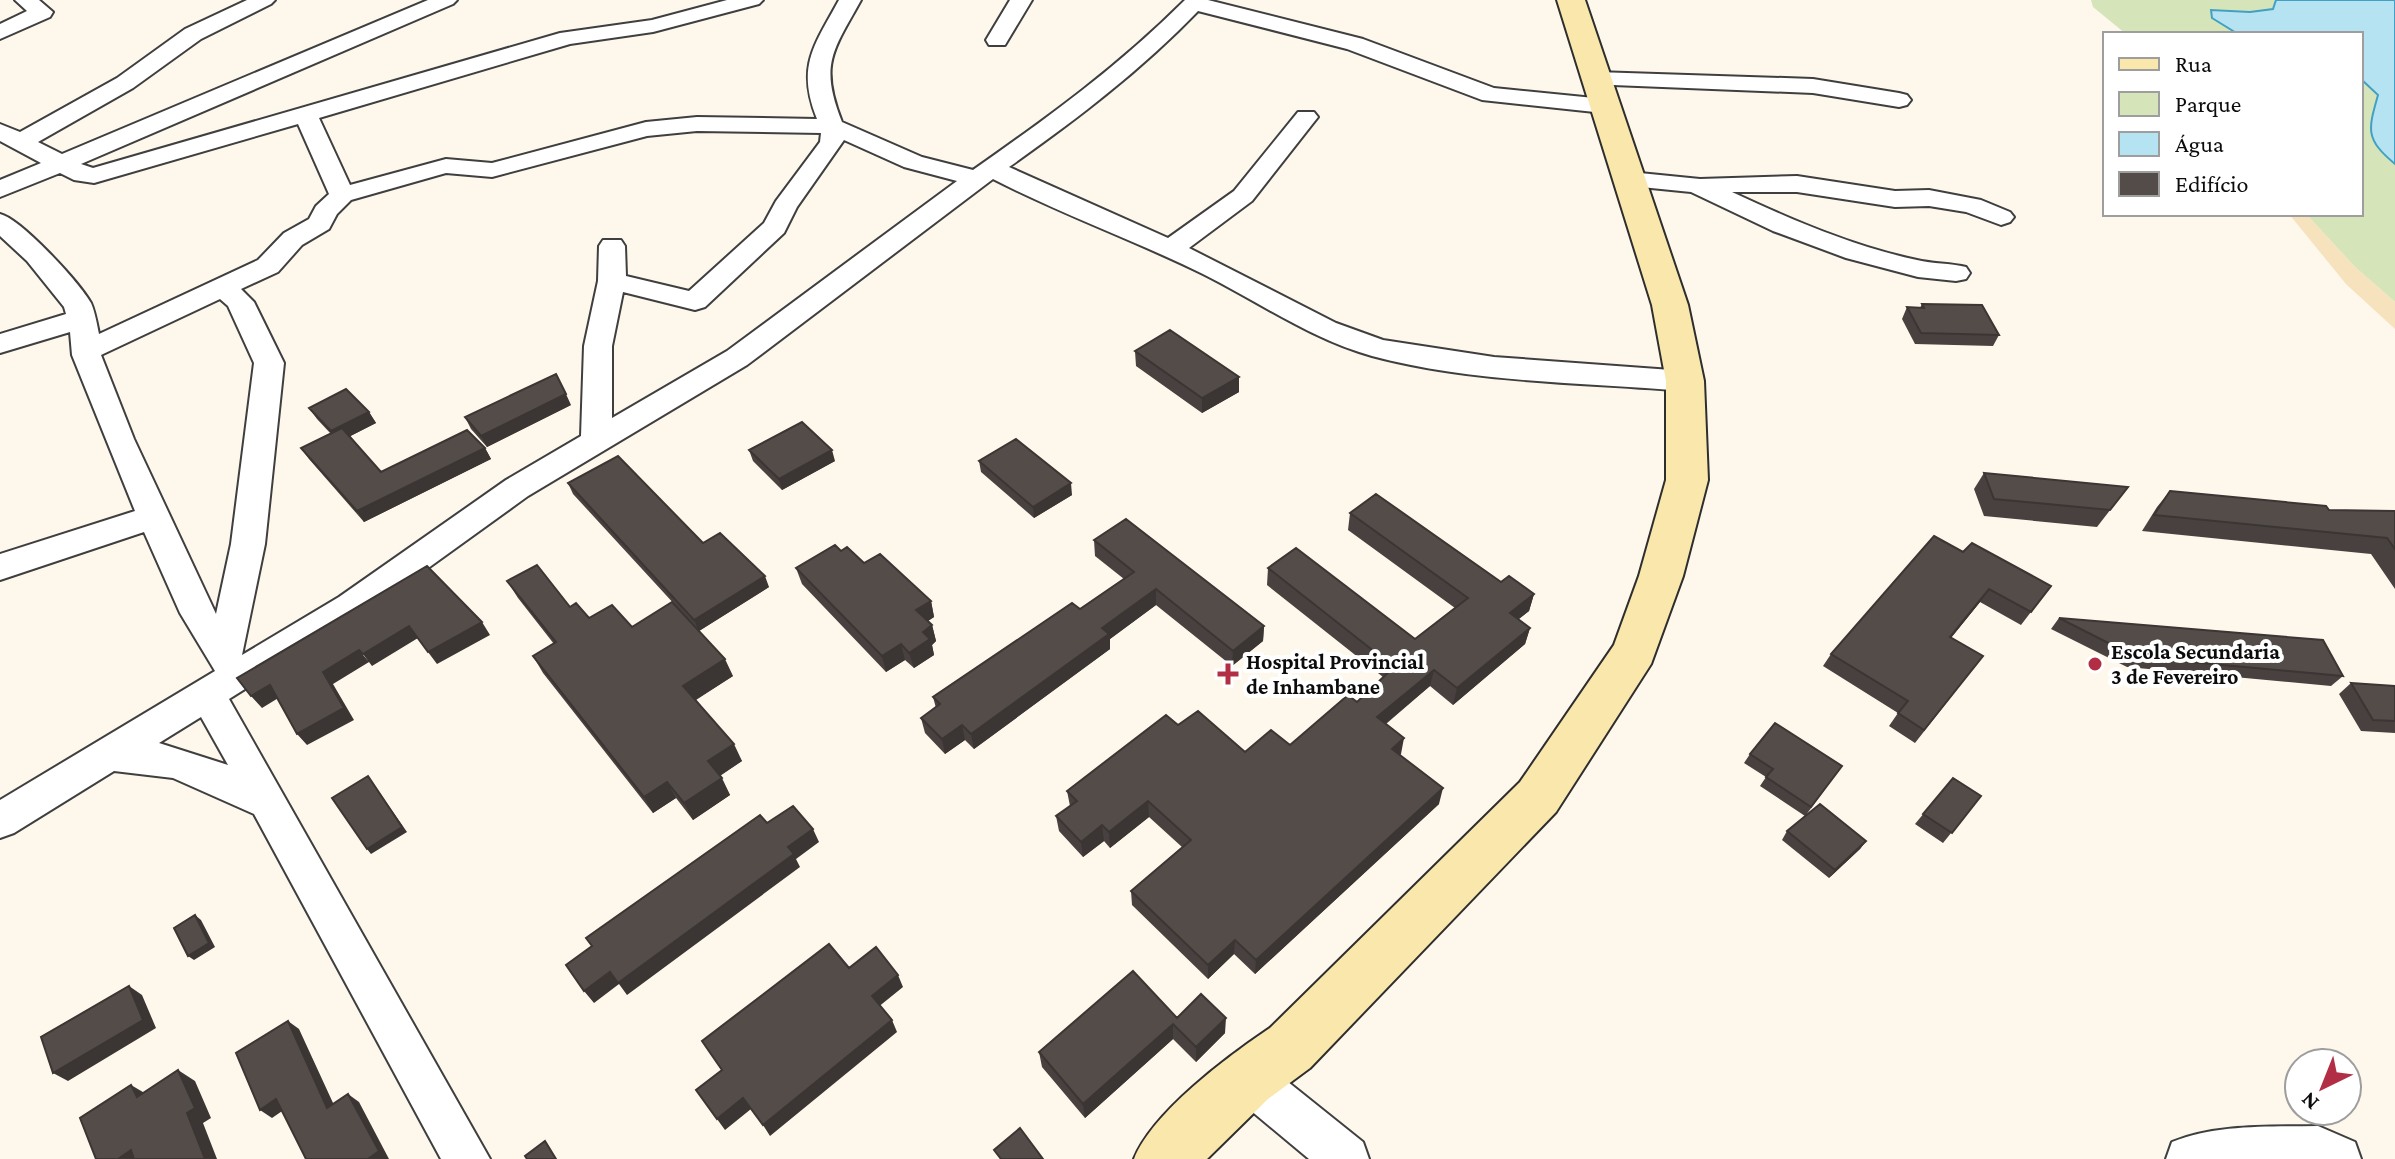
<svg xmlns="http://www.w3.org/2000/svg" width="2395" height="1159" viewBox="0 0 2395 1159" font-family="'Crimson Pro',serif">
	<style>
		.green { fill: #d6e5b9 }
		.sand { fill: #f6e2bc }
		.water { fill: #b5e3f2; stroke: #41a0c3; stroke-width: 2 }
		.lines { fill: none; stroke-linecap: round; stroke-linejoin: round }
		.minor-casing { stroke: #3f3f3f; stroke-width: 4 }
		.secondary-casing { stroke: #2e2e2e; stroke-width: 4 }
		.minor { fill: #fff; fill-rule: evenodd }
		.secondary { fill: #f9e7ac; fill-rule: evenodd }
		.wall { fill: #48413f }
		.shaded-wall { fill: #3b3533 }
		.building { fill: #544c49; stroke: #3b3533; stroke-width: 2 }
		.poi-dot { fill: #b22e45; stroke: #fff; stroke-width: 3 }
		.labels { text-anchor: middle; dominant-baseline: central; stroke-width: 8; stroke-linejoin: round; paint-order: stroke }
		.poi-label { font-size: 22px; font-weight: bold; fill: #0c0c0c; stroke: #fff; text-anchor: start }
	</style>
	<rect width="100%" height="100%" fill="#fef8ec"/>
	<path class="green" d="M2091,0h304v302l-40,-35 -49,-53h55v-180h-235l-33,-27z"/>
	<path class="sand" d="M2289,214h17l49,53 40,35v27l-49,-45z"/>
	<path class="water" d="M2276,0h119v164c-30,-25 -27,-34 -17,-69l-17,-16v-45h-123l-26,-16 -1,-8 39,2 23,-3z"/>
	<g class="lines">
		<defs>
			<path id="minor" d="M15,0h24l14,12 -3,5 -50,22v-15l27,-13z
				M247,0h28l-4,4 -70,35 -68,49 -95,54 24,12 366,-154h29l-4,4 -372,160 12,4 467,-135 92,-13 75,-20h36l-4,4 -106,28 -83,12 -251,74 31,67 96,-26 46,4 154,-41 51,-5 120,2c-21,-53 -3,-73 22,-119h22c-28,51 -42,64 -19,122l80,35 51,13c77,-54 146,-104 212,-170h23l155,39 131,49 110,11 8,2 4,5 -4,5 -8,2 -122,-13 -135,-51 -149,-38c-58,60 -121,108 -189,156l159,71 66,-47 64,-79h16l4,5 -4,5 -62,79 -63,47 147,75 47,17 111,17 191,14 10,3 5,7 -5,7 -10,3c-104,-9 -212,-8 -313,-35 -61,-17 -113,-54 -169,-82 -69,-34 -142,-60 -210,-95l-246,186 -219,131 -165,119 -134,84 261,460h-49l-187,-345 -81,-36 -59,-7 -100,62 -14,5v-38l215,-129 -35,-58 -36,-81 -144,48v-26l135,-43 -63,-156 -2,-23 -70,21v-19l66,-20 -2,-7 -37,-46 -27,-25v-22c21,5 79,68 91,89 4,9 6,21 8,31l159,-74 26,-27 25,-14 7,-13 13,-12 -31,-70 -204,59 -20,-3 -14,-7 -60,24v-17l41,-17 -41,-22v-17l20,8 97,-54 68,-49zM697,131l124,2 -1,9 -44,59 -12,22 -75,68 -63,-15 -1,-30 -4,-6h-18l-4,6 -1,35 -14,65 -3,90 -75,44 -167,117 -97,58 23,-111 19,-181 -30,-61 -13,-13 37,-17 24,-27 27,-16 8,-15 14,-14 95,-27 46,4 155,-41zM844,140l60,27 53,14 -230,170 -115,67v-72l11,-54 72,18 10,-3 79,-74 13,-26zM220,299l8,7 26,57 -23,181 -15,70 -82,-175 -33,-84zM201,717l27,48 -69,-22z
				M1010,0h22l-27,45h-16l-3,-5z
				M1596,72l217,7 86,14 8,2 4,5 -4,5 -8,2 -86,-14 -225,-9 -3,-5 3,-5z
				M1630,172l70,7 97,-3 98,15 34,-1 52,10 29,12 4,5 -4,5 -9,3 -35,-13 -37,-6 -34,1 -98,-15h-65c60,28 120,54 185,68 16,4 33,3 49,7l4,6 -4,6 -10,2 -38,-4 -72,-19 -73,-27 -82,-39 -70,-7 -4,-5 4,-5z
				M1247,1055l16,7 100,80 6,17h-60l-78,-65 -7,-16 7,-16z
				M2318,1126l37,16 6,17h-195l6,-17c45,-18 98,-15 146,-16z"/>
			<path id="secondary" d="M1557,0h28l103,305 16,76 4,99 -25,96 -32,88 -95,148 -246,256 -42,31 -61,60h-73c19,-47 93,-102 136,-131l250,-246 94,-137 25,-69 27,-96v-99l-14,-76z"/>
		</defs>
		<use href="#minor" class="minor-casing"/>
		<use href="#secondary" class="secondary-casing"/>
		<use href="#minor" class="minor"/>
		<use href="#secondary" class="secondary"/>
	</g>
	<path class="wall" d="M1922,304l77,31 -6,11 -78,-2 -13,-25 5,-12 13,1z
		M1135,351l104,41 -37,21 -66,-47z
		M571,405l-84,42 -16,-18 -6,-12z
		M309,408l60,4 7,11 -26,13 31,36 104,-24 6,11 -127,63 -55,-63 -8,-11 30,-14 -14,-15z
		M749,450l86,11 -53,29 -29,-29z
		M979,461l93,34 -38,23 -53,-46z
		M1984,473l144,14 -31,40 -113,-11 -10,-27z
		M568,483l135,60 66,44 -70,44 -126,-137z
		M2170,491l159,19 66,1v78l-24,-35 -229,-23 15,-24z
		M1350,513l151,69 33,12 -5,17 -11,8 12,9 -5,16 -72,61 -23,-19 -44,38 15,30 -1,1 39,49 -184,170 -21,-20 -26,25 -76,-74 -1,-14 51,-44 -33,-30 -39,31 -6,-7 -21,16 -24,-26 -3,-15 14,-10 -3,-15 111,-66 67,27 45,-7 67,-43 26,-25 -116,-92 1,-17 147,71 40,-31 -107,-78z
		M1094,540l170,86 -1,15 -31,25 -76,-61 -46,34v10l-136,100 -9,-9 -20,14 -20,-21 -4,-15 15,-10 -3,-11 147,-88 44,-30 -29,-23z
		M841,551l90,50 3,16 -6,4 4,4 4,16 -4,4 2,10 -20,13 -9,-8 -19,12 -84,-88 -6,-16z
		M1963,552l88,34 -30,39 -41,-23 -29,36 32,18 -68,87 -26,-17 9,-13 -75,-47 8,-12z
		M507,581l63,26 19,11 43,9 101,49 -37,24 46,61 -22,15 10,19 -37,25 -17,-22 -23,15 -110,-140 -10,-17 21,-12 -36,-46z
		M2059,618l284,58 -12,10 -204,-19 -76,-38z
		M2351,683l44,3v47l-34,-2 -22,-37z
		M1750,754l92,12 -36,49 60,26 -6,8 -31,29 -47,-38 5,-9 18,-15 -45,-30 6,-9 -22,-14z
		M1953,778l28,18 -38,47 -28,-19z
		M1177,1018l48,15 -29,29 -23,-23 -88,79 -43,-51 -3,-15z"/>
	<path class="shaded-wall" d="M1239,377v15l-37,21v-15z
		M566,394l5,11 -84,42 -6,-11z
		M369,412l7,11 -37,19 -8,-11z
		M485,448l6,11 -127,63 -7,-11z
		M832,450l3,11 -53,29 -3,-11z
		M1071,483l1,12 -38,23 -1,-11z
		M765,576l4,11 -70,44 -5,-11z
		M1156,589v16l-46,34v10l-136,100 -3,-15 131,-106z
		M1989,589l-9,13 -39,48 9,-13z
		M1534,594l-5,17 -24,19 5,-17z
		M931,601l3,16 -14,9 -4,-16z
		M482,622l8,13 -53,29 -9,-12z
		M932,625l4,16 -4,4 2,10 -20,13 -5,-15 14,-21z
		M409,626l9,12 -46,28 -9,-12z
		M1264,626l-1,15 -31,25 1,-15z
		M1530,628l-5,16 -72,61 4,-17z
		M901,644l4,16 -19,12 -4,-16z
		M359,650l10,12 -36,22 21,36 -47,25 -10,-11 26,-62z
		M725,659l8,17 -41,26 -9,-16z
		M1434,670l-4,16 -56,47 3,-16z
		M270,685l10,12 -18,11 -11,-12z
		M962,725l3,15 -20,14 -3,-15z
		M1404,738l-3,16 -12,11 3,-16z
		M734,744l8,17 -26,17 -8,-17z
		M368,776l39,56 -36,22 -4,-5z
		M722,778l8,17 -37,25 -9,-17z
		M667,782l9,16 -23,15 -9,-16z
		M1443,788l-4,16 -184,170 1,-14z
		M1148,801l1,16 -39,31 -1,-16z
		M1102,825l2,16 -21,16 -2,-15z
		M813,829l6,13 -23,17 4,8 -173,128 -8,-11 -25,19 -10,-12z
		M1866,841l-6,8 -31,29 6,-8z
		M195,915l6,5 14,27 -21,13 -6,-4z
		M1235,940l-1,14 -26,25v-14z
		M898,975l5,12 -26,21 -5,-12z
		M129,986l13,9 14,33 -88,53 -15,-8z
		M1226,1018l-1,15 -29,29v-15z
		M892,1020l5,12 -127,104 -7,-11z
		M288,1021l11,8 40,87 -12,-8z
		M1173,1024v15l-88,79 -2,-14z
		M178,1070l17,11 16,37 -8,5 14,36h-12l-18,-46z
		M131,1085l17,10 -11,2z
		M348,1094l11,8 30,57h-21z
		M743,1098l8,11 -26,21 -8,-11z
		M276,1099l12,8 -16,11 -12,-8z
		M131,1150l17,9h-30z"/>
	<path class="building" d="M1922,304l60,1 17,30 -78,-2 -14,-26 17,1z
		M1170,330l69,47 -37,21 -67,-47z
		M556,374l10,20 -85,42 -16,-19z
		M346,389l23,23 -38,19 -22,-23z
		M802,422l30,28 -53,29 -30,-29z
		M342,428l39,44 86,-42 18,18 -128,63 -56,-63z
		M1016,439l55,44 -38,24 -54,-46z
		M618,456l85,87 17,-10 45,43 -71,44 -126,-137z
		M1984,473l144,14 -18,23 -116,-11z
		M2170,491l156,15 3,4 66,1v38l-8,-11 -233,-23z
		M1376,494l125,88 8,-6 25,18 -24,19 20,15 -73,60 -23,-18 -57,47 27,21 -12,11 51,39 -187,172 -21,-20 -27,25 -77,-74 60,-51 -43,-39 -39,31 -7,-7 -21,17 -25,-26 21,-15 -10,-10 99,-76 12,10 20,-14 47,41 26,-22 19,15 58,-50 9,7 37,-35 -126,-99 28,-20 119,91 53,-41 -118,-85z
		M1126,519l138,107 -31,25 -77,-62 -54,39 7,6 -138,100 -9,-9 -20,14 -21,-21 19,-14 -7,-7 139,-94 8,6 54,-37 -40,-32z
		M1934,536l29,16 9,-9 79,43 -20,26 -42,-23 -39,48 33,19 -59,74 -26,-17 10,-12 -77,-47z
		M835,545l6,6 6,-4 17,16 16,-9 51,47 -15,9 16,15 -9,7 7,7 -21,14 -8,-9 -19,12 -86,-88z
		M537,565l33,42 6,-4 13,15 23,-13 20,22 40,-25 53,57 -42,27 51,58 -26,17 14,17 -38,25 -17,-21 -23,15 -111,-141 23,-14 -49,-61z
		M427,566l55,56 -54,30 -19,-26 -46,28 -4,-4 -36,22 21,36 -47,26 -27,-49 -19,11 -14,-18z
		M2059,618l264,22 20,36 -207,-19z
		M2351,683l44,3v35l-22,-1z
		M1775,723l67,43 -31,41 -45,-30 7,-8 -23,-15z
		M368,776l34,51 -35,22 -35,-51z
		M1953,778l28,18 -29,37 -29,-19z
		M1820,804l46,37 -31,29 -48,-39z
		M793,806l20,23 -25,18 6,7 -176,129 -8,-11 -26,19 -18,-26 26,-19 -6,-8 174,-123 7,8z
		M195,915l14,28 -21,13 -14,-28z
		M829,944l20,24 27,-21 22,28 -26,21 20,24 -129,105 -20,-27 -26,21 -21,-29 26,-20 -20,-29z
		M1133,971l44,47 24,-24 25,24 -30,29 -23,-23 -90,80 -44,-52z
		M129,986l14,34 -90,53 -12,-36z
		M288,1021l39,87 21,-14 31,57 -11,8h-62l-30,-60 -16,11 -24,-57z
		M178,1070l17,38 -8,5 18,46h-71l-3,-9 -13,9h-22l-16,-41 51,-33 6,12z
		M1020,1128l23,31h-42l-7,-9z
		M545,1141l11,18h-29l-2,-3z"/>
	<g class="poi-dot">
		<circle cx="2095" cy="664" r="8"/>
		<path d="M1224 662h8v8h8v8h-8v8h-8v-8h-8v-8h8z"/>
	</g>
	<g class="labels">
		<g class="poi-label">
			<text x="2111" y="651">Escola Secundaria<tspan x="2111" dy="25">3 de Fevereiro</tspan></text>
			<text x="1246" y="661">Hospital Provincial<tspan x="1246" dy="25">de Inhambane</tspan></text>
		</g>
	</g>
	<rect x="2103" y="32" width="260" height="184" fill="#ffffff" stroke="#9e9e9e" stroke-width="2"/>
	<rect x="2119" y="58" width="40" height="12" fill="#f9e7ac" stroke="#9e9e9e" stroke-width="2"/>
	<text x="2175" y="72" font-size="24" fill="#0c0c0c">Rua</text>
	<rect x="2119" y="92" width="40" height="24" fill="#d6e5b9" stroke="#9e9e9e" stroke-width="2"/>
	<text x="2175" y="112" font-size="24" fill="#0c0c0c">Parque</text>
	<rect x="2119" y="132" width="40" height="24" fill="#b5e3f2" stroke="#9e9e9e" stroke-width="2"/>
	<text x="2175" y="152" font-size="24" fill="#0c0c0c">Água</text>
	<rect x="2119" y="172" width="40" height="24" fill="#544c49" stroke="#9e9e9e" stroke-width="2"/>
	<text x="2175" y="192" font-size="24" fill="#0c0c0c">Edifício</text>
	<g transform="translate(2323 1087) rotate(223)"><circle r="38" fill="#ffffff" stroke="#9e9e9e" stroke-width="2"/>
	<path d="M0-6L14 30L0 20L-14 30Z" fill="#b22e45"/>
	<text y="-12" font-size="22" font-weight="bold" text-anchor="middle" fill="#0c0c0c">N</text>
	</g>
</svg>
